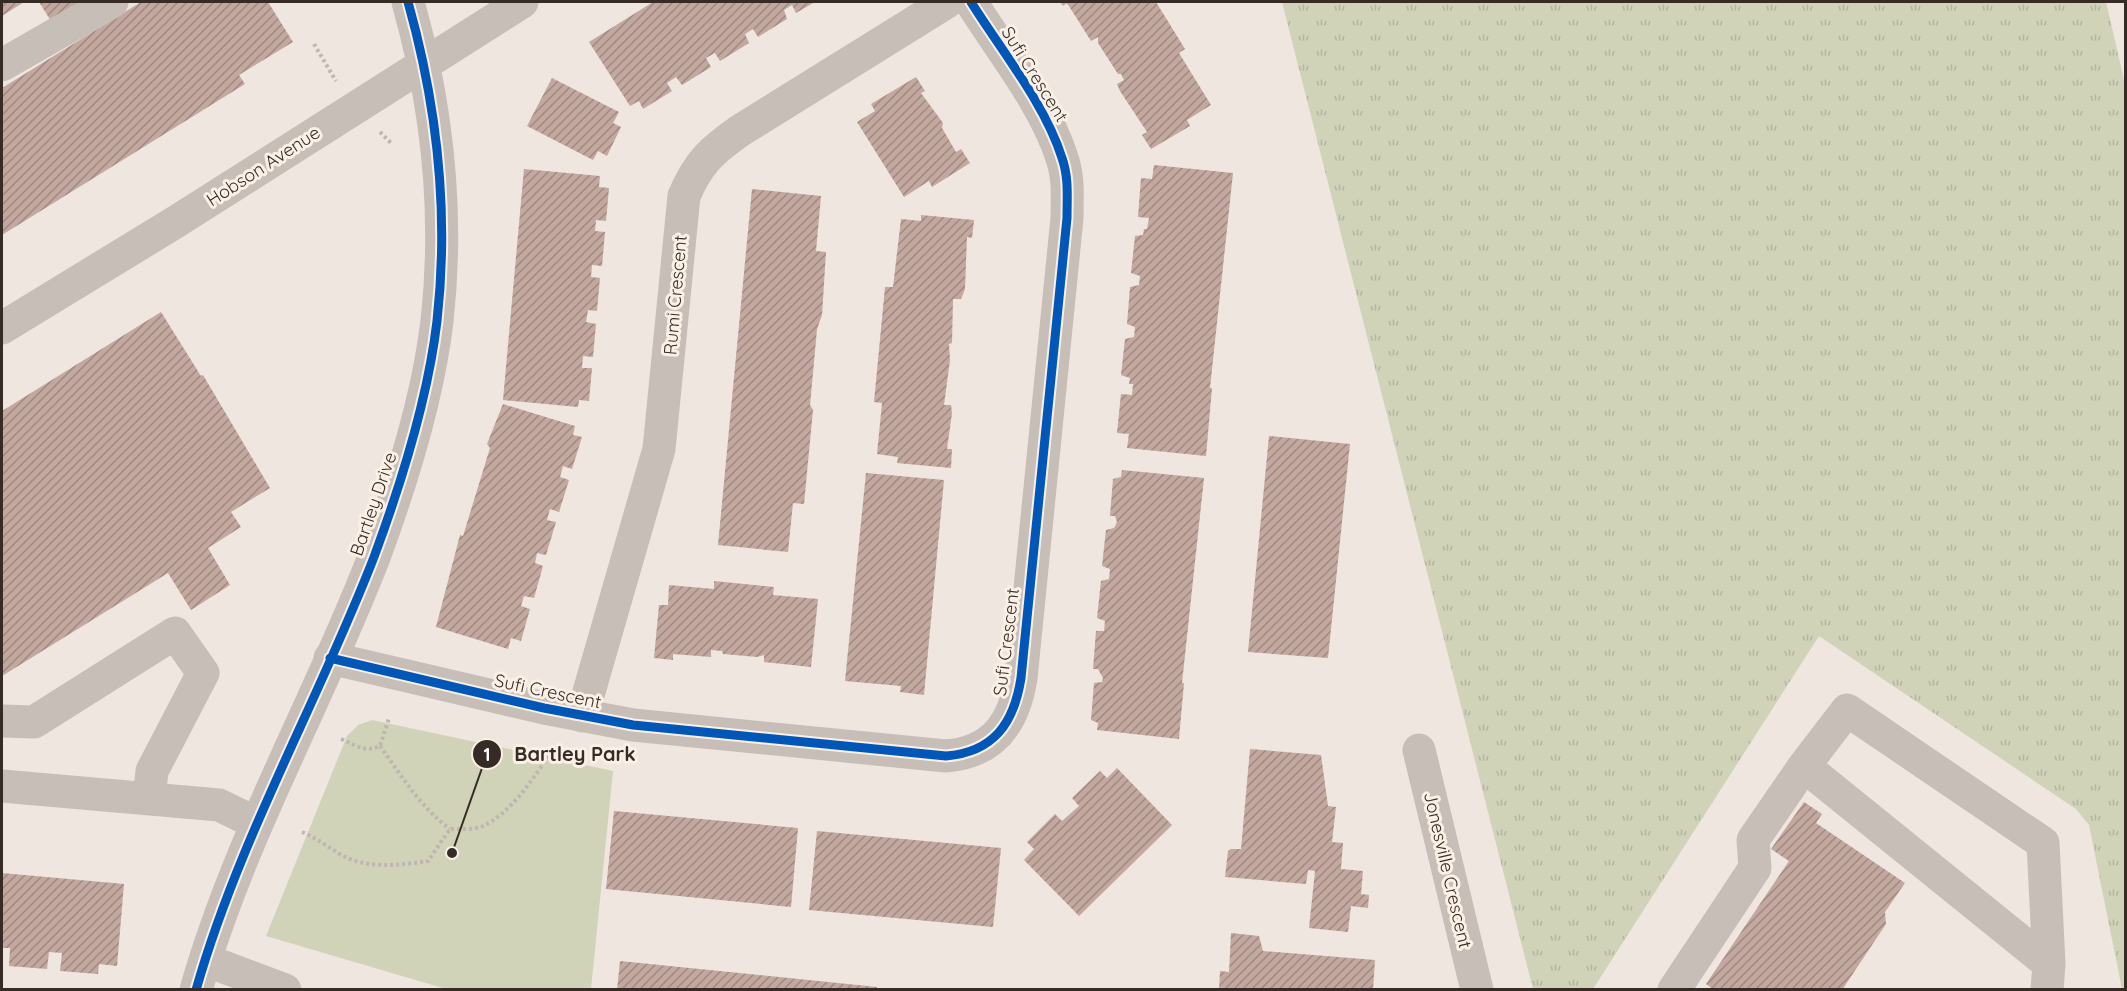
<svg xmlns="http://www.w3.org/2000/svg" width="2127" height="991" viewBox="0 0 2127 991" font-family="Quicksand,sans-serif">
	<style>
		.grass { fill: url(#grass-tufts) }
		.park { fill: #d0d3b8 }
		.building { fill: url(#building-hatch) }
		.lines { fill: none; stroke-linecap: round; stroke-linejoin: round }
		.path { stroke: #bfb6b1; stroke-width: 4; stroke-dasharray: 3 3; stroke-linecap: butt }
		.minor { stroke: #c7beb8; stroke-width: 33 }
		.cycleway-casing { stroke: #fbf0e6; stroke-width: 13 }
		.cycleway { stroke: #0057b8; stroke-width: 9 }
		.labels { text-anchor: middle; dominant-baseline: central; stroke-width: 6; stroke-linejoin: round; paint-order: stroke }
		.street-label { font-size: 18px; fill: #372b26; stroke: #fbf0e6 }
		.leader { fill: none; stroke: #372b26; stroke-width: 2 }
		.callout-dot { fill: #372b26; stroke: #fbf0e6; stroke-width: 2 }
		.mark-label { font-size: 18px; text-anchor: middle; font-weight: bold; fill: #fff }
		.callout-label { font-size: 20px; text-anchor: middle; font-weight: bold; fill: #372b26; stroke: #fbf0e6; stroke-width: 6; stroke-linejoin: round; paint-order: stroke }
	</style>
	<defs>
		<pattern id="grass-tufts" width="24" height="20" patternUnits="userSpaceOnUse" patternTransform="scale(1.5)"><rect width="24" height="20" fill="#d0d3b8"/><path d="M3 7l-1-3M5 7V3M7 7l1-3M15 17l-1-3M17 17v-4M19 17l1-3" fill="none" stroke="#b3b59e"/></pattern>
		<pattern id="building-hatch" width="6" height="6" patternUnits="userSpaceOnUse" patternTransform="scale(1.5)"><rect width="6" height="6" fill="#c3a89f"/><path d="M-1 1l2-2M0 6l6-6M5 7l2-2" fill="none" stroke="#9f8981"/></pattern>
	</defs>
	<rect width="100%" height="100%" fill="#eee6df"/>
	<path class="grass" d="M1282,2h824l20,86 -1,901h-3l-33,-164 -13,-16 -257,-173 -226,353h-60z"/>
	<path class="park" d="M372,720l241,51 -22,218h-145l-180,-53 81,-200 11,-11z"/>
	<path class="building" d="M2,2h22l-22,14z
		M39,2h43l-31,19z
		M141,2h127l25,40 -54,33 6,9 -243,151v-147z
		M653,2h162l-19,11 -4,-8 -8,5 3,9 -29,18 -5,-8 -8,5 4,9 -29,18 -5,-8 -9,5 5,9 -29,18 -6,-8 -9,6 5,8 -29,18 -4,-8 -9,5 -41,-64z
		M1060,2h96l29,47 -6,4 32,52 -24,15 3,6 -39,23 -9,-14 5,-3 -27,-41 -3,-7 7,-4 -3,-6h-3l-20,-31v-6l-7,4 -24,-38 -4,3z
		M916,77l9,14 -4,2 22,30 -1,5 14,24 5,-3 9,14 -38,24 -3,-6 -25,16 -47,-75 18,-11 -4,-7z
		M552,78l67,34 -6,11 8,4 -14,29 -9,-5 -5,9 -66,-34z
		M1154,165l79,8 -23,215h2l-6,68 -79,-8 2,-14 -12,-1 4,-39 11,1 1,-11h-4l1,-6 -9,-3 4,-36 9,-2 1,-10 -8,-3 3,-37 9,-2 1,-9 -9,-3 4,-37 8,-1 1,-6h3l2,-11 -11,-1 3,-39 11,1z
		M524,169l76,7 -1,11 10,1 -3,33 -10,-1 -1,11 10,1 -3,34 -10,-1 -1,12 9,1 -3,33 -9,-1 -2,12 10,2 -3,33 -10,-1 -1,12h10l-3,33 -10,-1 -1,7 -75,-7z
		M752,189l69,7 -5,55 10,1 -4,63 -5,14 -4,44 -3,32 3,5 -9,94 -11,-1 -5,49 -70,-7z
		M921,215l53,5 -2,18 -5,-1 -2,52 -4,10h-8l-1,44 -3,1 1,16 -6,45h7l1,8 -5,36h5l-1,19 -54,-5 1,-6 -21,-3 5,-51 -8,-1 11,-115h8l8,-68 20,2z
		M161,312l40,64 2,-1 67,113 -39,24 10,15 -33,21 22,37 -39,25 -23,-37 -166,103v-265z
		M503,404l72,22 -2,9 9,2 -10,32 -9,-3 -3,11 9,3 -10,32 -9,-3 -3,11 9,2 -10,33 -9,-2 -2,10 8,3 -9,32 -10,-2 -3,10 9,3 -9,32 -10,-3 -3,11 -72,-22 24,-92 3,1 27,-88 -3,-4z
		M1269,436l81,8 -22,214 -80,-6z
		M1122,470l82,8 -22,205h2l-5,56 -82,-9 1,-7 -7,-3 3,-37 8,-1 1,-4 -5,-9h-5l3,-38h8l1,-10 -8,-3 4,-37 8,-2 1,-10 -8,-3 4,-36 8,-2 3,-6 -2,-6h-5l3,-37 8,-2z
		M866,473l78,7 -20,215 -24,-3 1,-6 -56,-5z
		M714,581l60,6 -1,8 45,4 -7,68 -47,-5v-7l-7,2 -34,-3 -1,-3 -11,-1v7l-38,-3v6l-19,-2 5,-53h9l1,-20 45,4z
		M1250,749l71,6 7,51 8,1 -4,35 11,1 -2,26 22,2 -2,23 8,1 -1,13 -17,-2 -3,26 -39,-4 6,-57 -7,-1 -2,14 -81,-7 3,-26 3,-2h10z
		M1117,768l55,57 -93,91 -55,-56 10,-11 -7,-7 28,-28 7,7 17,-15 -7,-8 28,-27 7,7z
		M1804,802l18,12 -6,9 89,60 -20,29 1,12 -44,66h-128l-8,-6 83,-123 -18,-12z
		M614,811l184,17 -7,79 -185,-18z
		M817,831l184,17 -8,79 -184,-17z
		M2,873l122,11 -7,82 -18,-2 -1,10 -38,-3 2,-18 -13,-1 -2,17 -38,-3 1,-18h-8z
		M1231,933l28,3 4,15 112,9 -2,30h-154l1,-19 9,1z
		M620,961l257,26 -1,3h-259z"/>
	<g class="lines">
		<path class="path" d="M314,44l22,37
			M380,132l12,12
			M341,739c15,6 22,14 39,7l9,-28
			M380,746c21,29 41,62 70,83
			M302,832c18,7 32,21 50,28 24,8 52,5 76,1l22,-32c11,0 24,1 33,-3 28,-13 51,-48 67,-73"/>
		<path class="minor" d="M2,65l110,-63
			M2,328l172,-105 348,-221
			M330,658l214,50 89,17 313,31c48,-4 68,-33 75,-78l46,-460c0,-21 2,-40 -5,-60 -17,-54 -61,-108 -91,-156
			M582,716l77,-267 25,-253c14,-33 27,-45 57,-66l206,-128
			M2,721l32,1 141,-89 28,40 -51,98 -3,28
			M1419,750l58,240
			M1804,766l43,-56 196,133 6,121
			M2,786l217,19 37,18
			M205,960l80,30
			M196,990c43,-151 122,-288 178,-433 27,-73 54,-159 63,-236 12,-107 0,-216 -29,-319
			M1674,990l81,-122 -2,-28 51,-74 245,198 -2,26"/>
		<defs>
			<path id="cycleway" d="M330,658l214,50 89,17 313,31c48,-4 68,-33 75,-78l46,-460c0,-21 2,-40 -5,-60 -17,-54 -61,-108 -91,-156
				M196,990c43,-151 122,-288 178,-433 27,-73 54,-159 63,-236 12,-107 0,-216 -29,-319"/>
		</defs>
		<use href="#cycleway" class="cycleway-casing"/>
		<use href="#cycleway" class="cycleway"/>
	</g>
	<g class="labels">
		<g class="street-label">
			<text transform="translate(1035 74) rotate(58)">Sufi Crescent</text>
			<text transform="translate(263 166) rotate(-33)">Hobson Avenue</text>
			<text transform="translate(675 295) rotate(-85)">Rumi Crescent</text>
			<text transform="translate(373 504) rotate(-71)">Bartley Drive</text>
			<text transform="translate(1006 642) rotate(-83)">Sufi Crescent</text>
			<text transform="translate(548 691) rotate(12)">Sufi Crescent</text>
			<text transform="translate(1448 870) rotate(77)">Jonesville Crescent</text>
		</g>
	</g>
	<path class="leader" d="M452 853L487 754"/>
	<g class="callout-dot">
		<circle cx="452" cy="853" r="6"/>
		<circle cx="487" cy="754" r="15"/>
	</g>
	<g class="mark-label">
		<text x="487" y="761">1</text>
	</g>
	<g class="callout-label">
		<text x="575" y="761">Bartley Park</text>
	</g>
	<rect width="2127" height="991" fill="none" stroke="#372b26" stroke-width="6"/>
</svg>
